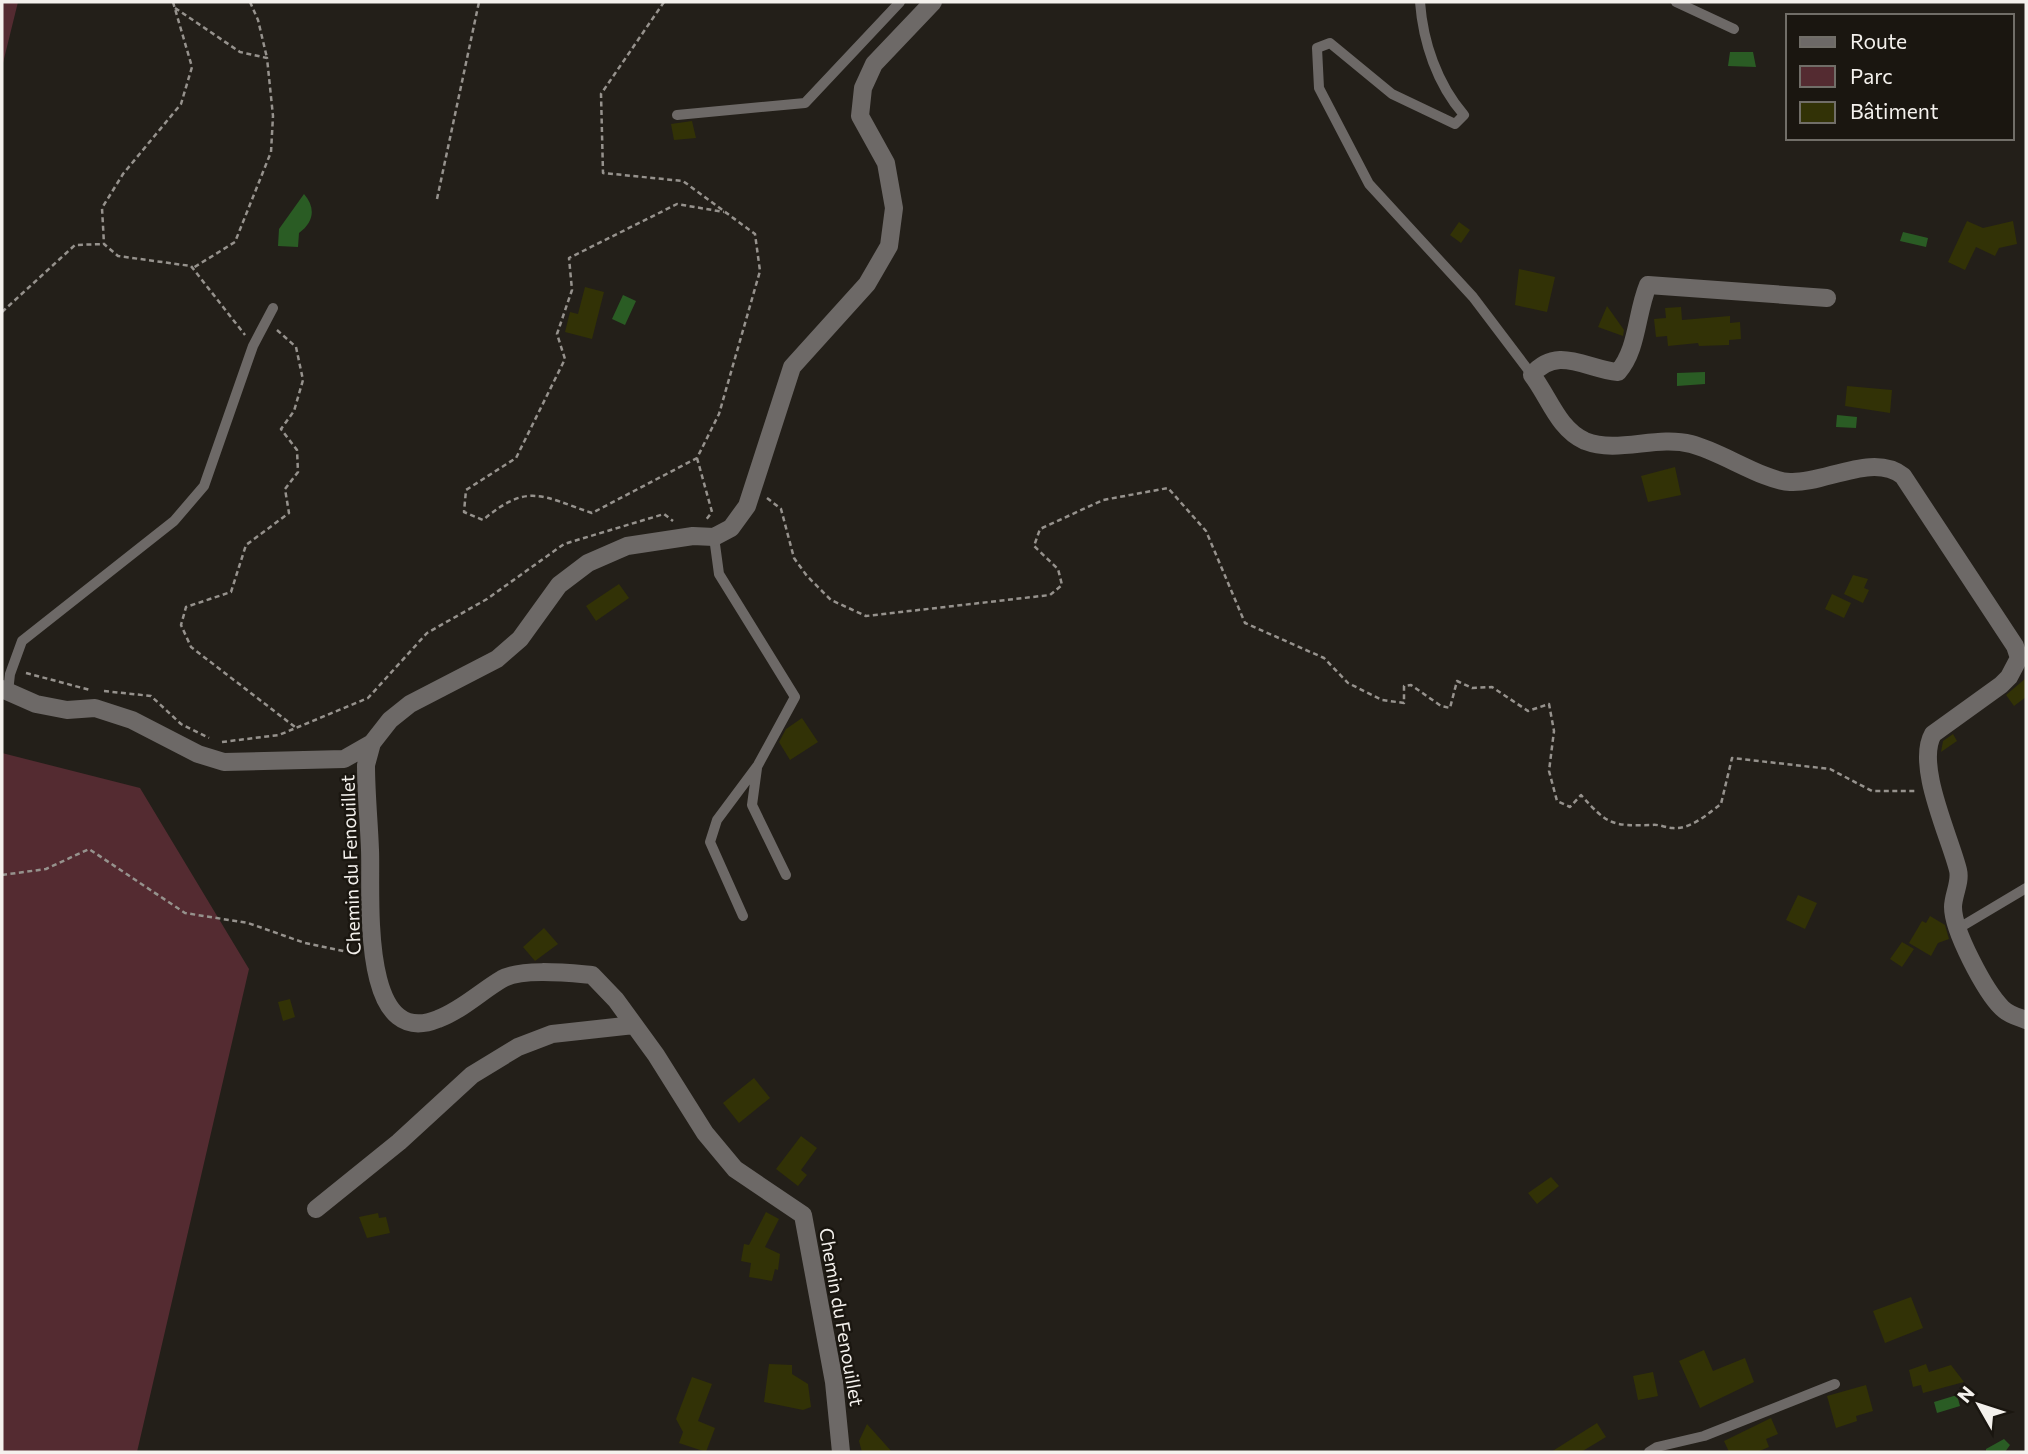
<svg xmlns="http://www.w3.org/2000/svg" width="2028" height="1454" viewBox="0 0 2028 1454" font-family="Commissioner,sans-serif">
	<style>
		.green { fill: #542b31 }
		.water { fill: #2a5c24 }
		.building { fill: #323206 }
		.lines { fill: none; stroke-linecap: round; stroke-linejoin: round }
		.path { stroke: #96928d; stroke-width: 2.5; stroke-dasharray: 5 3.5; stroke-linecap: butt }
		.lane { stroke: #6d6967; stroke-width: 10 }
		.street { stroke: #6d6967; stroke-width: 18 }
		.labels { text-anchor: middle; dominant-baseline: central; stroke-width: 5; stroke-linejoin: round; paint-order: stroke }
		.street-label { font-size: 19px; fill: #f4f1ed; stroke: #1a1610 }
	</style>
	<rect width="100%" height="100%" fill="#231f19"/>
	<path class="green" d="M2,2h16l-16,65z
		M2,753l138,35 109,181 -112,483h-135z"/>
	<path class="water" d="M1730,52h23l3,15 -28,-1z
		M304,194c12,14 10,28 -5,39l-1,14 -20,-1 1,-17z
		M1903,232l25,6 -2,9 -26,-6z
		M623,295l13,6 -11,24 -13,-6z
		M1705,372v12l-28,2v-13z
		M1837,415l20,2 -1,11 -20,-1z
		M1957,1395l3,11 -23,7 -3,-11z
		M2004,1439l6,6 -5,7h-19v-3z"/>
	<path class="building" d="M692,121l4,17 -22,2 -3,-16z
		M1967,221l16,7 30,-7 4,23 -18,4 -4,8 -19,-9 -11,23 -17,-8z
		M1459,222l11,8 -9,13 -11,-8z
		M1519,269l36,8 -8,35 -32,-7z
		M585,287l19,5 -12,47 -27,-7 5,-20 8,2z
		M1607,306l17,24 -1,6 -25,-9z
		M1681,307l1,13 48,-4v7l10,-1 1,17 -12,1v5l-30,1 -1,-3 -30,3 -1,-10 -11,1 -2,-18 12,-1 -1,-10z
		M1847,386l45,4 -2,23 -45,-7z
		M1675,467l6,28 -33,7 -7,-26z
		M1853,575l15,4 -4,9 5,2 -6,13 -19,-9z
		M619,584l10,14 -33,23 -10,-15z
		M1832,594l19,9 -7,15 -19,-9z
		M2026,678v19l-12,9 -8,-11z
		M802,718l16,24 -28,18 -11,-18 7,-13z
		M1953,734l4,7 -16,11 2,-11z
		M1798,895l19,8 -12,26 -19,-9z
		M1930,916l15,9 4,14 -11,4 -7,13 -22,-13 13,-22 4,2z
		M544,928l14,16 -23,17 -12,-14z
		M1902,942l12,7 -12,18 -12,-8z
		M290,999l5,18 -12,4 -5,-19z
		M754,1078l16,20 -31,25 -16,-20z
		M801,1136l16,12 -16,22 6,5 -9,11 -22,-17z
		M1551,1177l8,9 -22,18 -9,-11z
		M766,1212l13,7 -14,28 15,7 -2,16 -3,-1 -3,12 -23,-4 2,-14 -10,-2 3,-17 5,1z
		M378,1213l1,5 7,-1 4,16 -23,5 -8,-21z
		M1911,1297l12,31 -38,15 -12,-32z
		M1704,1350l9,21 32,-13 9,24 -54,26 -21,-47z
		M769,1364l23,1v9l16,10 3,23 -8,3 -39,-8z
		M1926,1364l3,8 22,-7 13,17 -41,11 -2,-8 -8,2 -4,-17z
		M1653,1372l5,24 -20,4 -5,-24z
		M692,1377l20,7 -14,37 17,7 -9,24 -27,-9 4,-11 -7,-13z
		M1866,1385l7,26 -17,5 1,5 -21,7 -9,-32z
		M1771,1418l7,16 -12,5 3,8 -12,5h-28l-5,-11z
		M1597,1423l9,14 -25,15h-30z
		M867,1424l25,28h-30l-3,-11z"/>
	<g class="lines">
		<path class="path" d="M173,2l19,65 -11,37 -58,70 -21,34 2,36 14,12 73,10 54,69
			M250,2l8,18 9,38
			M664,2l-63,92 2,79 80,8 72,53 5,37 -41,143 -22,44 -105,55c-51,-17 -64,-31 -109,7l-19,-8 2,-22 50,-32 49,-99 -8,-25 15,-44 -3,-32 108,-54 47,8
			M175,8l65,44 27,6 6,58 -2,36 -36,90 -42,26
			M437,199l42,-197
			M2,312l73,-67 29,-1
			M277,330l19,17 7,33 -9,31 -13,18 16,21 1,22 -13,17 4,24 -43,32 -15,47 -45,15 -5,18 10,22 104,80
			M697,458l15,54 -7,9
			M767,498l14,11 13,49 13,18 24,24 35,16 184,-21 12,-10 -4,-16 -24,-23 6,-17 63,-29 65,-12 38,43 39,92 79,35 24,25 34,17 22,3v-17l7,-1 30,21 9,2 7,-27 15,7 20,-1 36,24 21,-7 5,27 -5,40 8,30 13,6 11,-12c27,30 30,31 71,30 7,-1 14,3 21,3 17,2 36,-15 48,-24l11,-46 98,11 42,22h45
			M26,673l64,17
			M104,691l47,5 30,28 28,14
			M222,742l57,-7 89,-37 59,-65 60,-34 77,-55 100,-30 9,7
			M2,875l44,-6 43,-20 96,64 63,10 57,20 52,11"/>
		<path class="lane" d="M1420,2c3,40 17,82 44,113l-9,9 -63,-30 -62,-51 -13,5 2,40 50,96 104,113 59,78
			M1676,2l58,27
			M677,115l128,-12 95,-101
			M714,537l5,37 76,123 -37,68 -41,55 -7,22 33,74
			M8,692l2,-18 12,-33 152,-120 30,-35 49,-140 20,-38
			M757,768l-5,37 34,70
			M1959,928l67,-40
			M1649,1452l8,-5 47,-11 131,-52"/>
		<path class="street" d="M1827,298l-179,-13c-12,29 -10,64 -30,87 -32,-3 -61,-27 -86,3 17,22 26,54 53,66 33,13 71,-6 106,3 29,7 73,37 99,38 34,2 83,-30 113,-6l112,170 4,12 -10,19 -8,8 -68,49c-18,31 17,103 25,136 3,12 -5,25 -5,37 0,24 32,84 49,101 7,7 16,9 24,12
			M2,689l34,15 31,6 28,-2 37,12 66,34 26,8 120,-3 28,-16 18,-23 20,-16 87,-45 23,-20 39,-54 29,-22 39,-17 66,-10 21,1 17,-9 16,-22 45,-139 75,-83 22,-38 5,-38 -8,-45 -26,-47 3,-28 11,-24 59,-62
			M372,743l-6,22c0,29 3,57 4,85 2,41 -12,202 68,169 24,-9 42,-27 64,-40 20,-11 66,-6 90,-4l24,25 40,55 49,78 30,36 68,46 31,167 7,70
			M316,1209l83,-67 73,-67 46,-28 34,-13 82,-9"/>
	</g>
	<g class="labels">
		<g class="street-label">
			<text transform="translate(350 865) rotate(-92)">Chemin du Fenouillet</text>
			<text transform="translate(842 1317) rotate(80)">Chemin du Fenouillet</text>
		</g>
	</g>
	<rect width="2028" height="1454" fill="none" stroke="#f4f1ed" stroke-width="7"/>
	<rect x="1786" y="14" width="228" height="126" fill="#1a1610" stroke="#716e68" stroke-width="2"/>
	<rect x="1800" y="37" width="35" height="10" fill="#6d6967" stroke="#716e68" stroke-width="2"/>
	<text x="1850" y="49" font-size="21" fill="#f4f1ed">Route</text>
	<rect x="1800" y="66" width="35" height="21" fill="#542b31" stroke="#716e68" stroke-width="2"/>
	<text x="1850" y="84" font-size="21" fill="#f4f1ed">Parc</text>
	<rect x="1800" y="102" width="35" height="21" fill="#323206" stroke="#716e68" stroke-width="2"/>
	<text x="1850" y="119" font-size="21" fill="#f4f1ed">Bâtiment</text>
	<g transform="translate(1979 1405) rotate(309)" stroke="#1a1610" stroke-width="5" paint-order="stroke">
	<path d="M0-5L12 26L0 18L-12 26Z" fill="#f4f1ed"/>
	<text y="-10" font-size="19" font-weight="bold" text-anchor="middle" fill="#f4f1ed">N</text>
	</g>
</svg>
